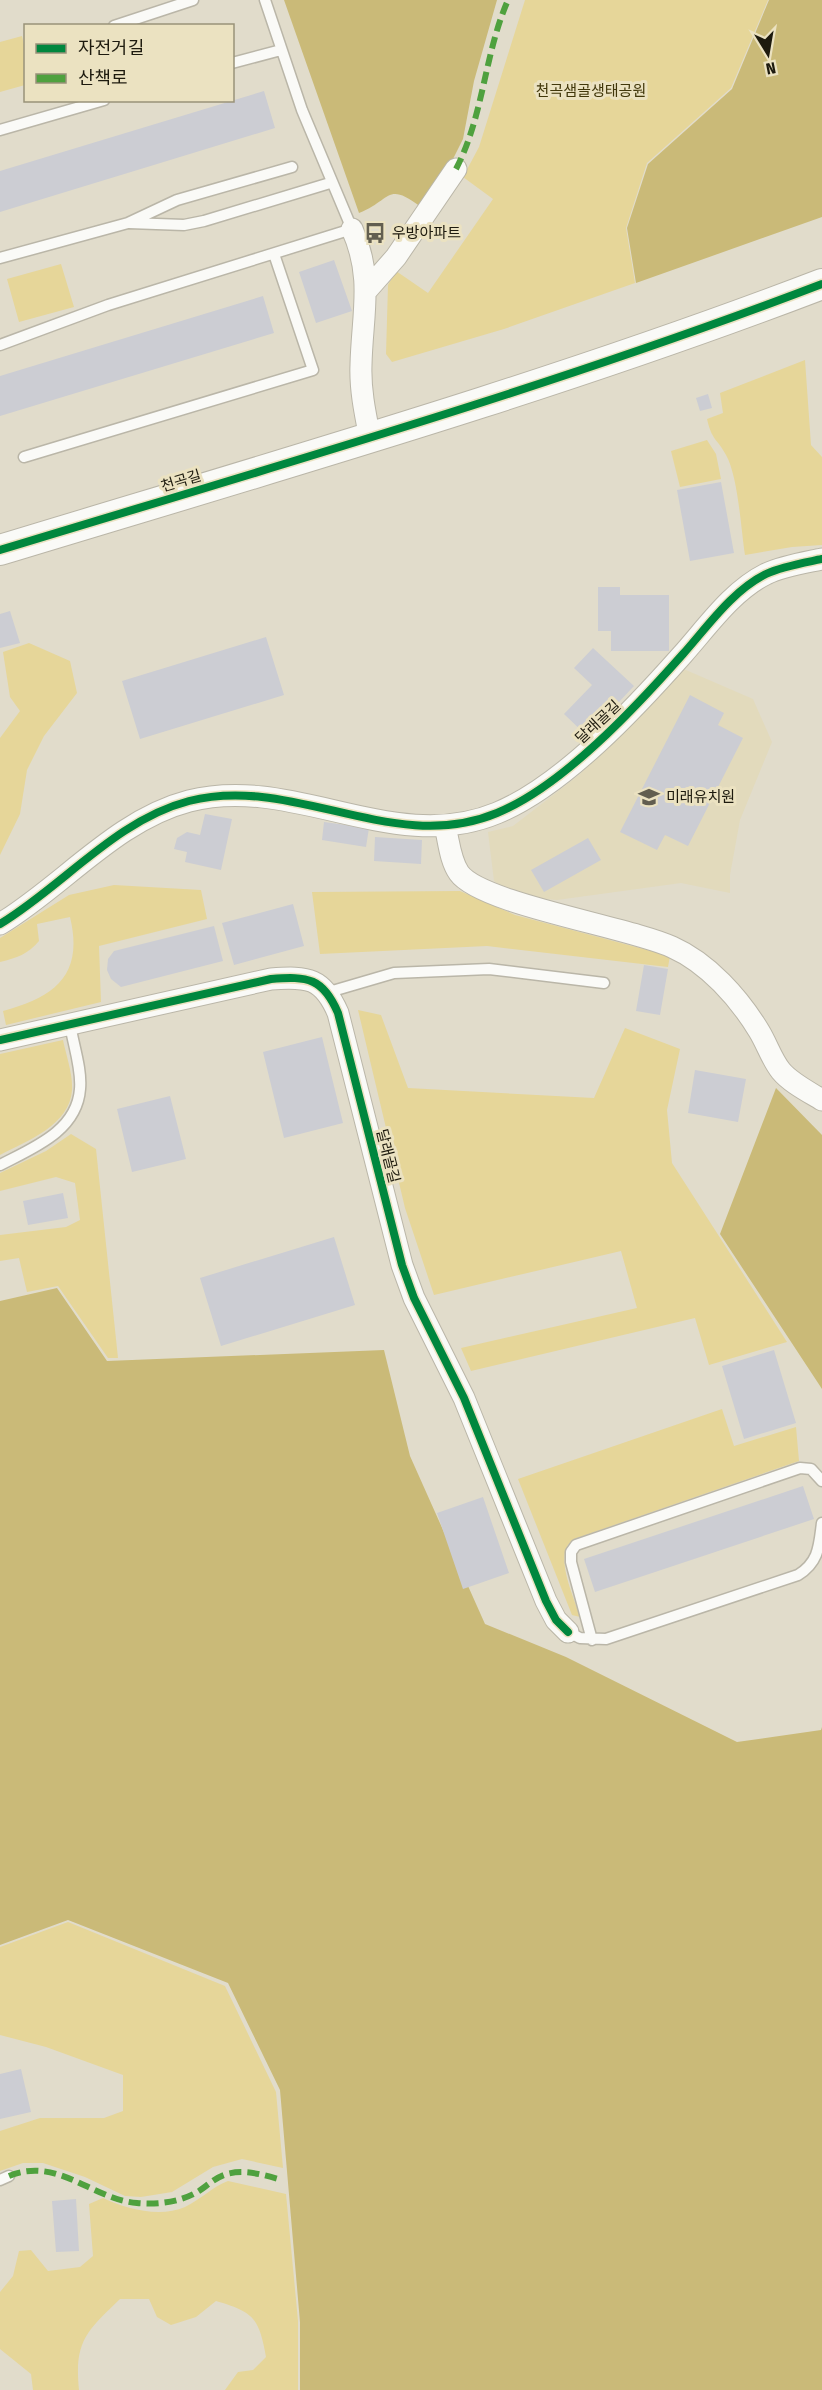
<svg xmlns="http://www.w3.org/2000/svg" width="822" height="2390" viewBox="0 0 822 2390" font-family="'Fira Sans Condensed','Noto Sans KR',sans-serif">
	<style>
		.built { fill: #e2dabc }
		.green { fill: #e6d699 }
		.forest { fill: #caba78 }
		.building { fill: #cccdd3 }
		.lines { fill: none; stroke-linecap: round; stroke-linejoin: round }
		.lane-casing { stroke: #bab6a8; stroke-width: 13 }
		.street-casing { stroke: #bab6a8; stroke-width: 23 }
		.secondary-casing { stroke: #bab6a8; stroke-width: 32 }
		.lane { stroke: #fafaf7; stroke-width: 10 }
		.street { stroke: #fafaf7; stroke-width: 21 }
		.secondary { stroke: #fafaf7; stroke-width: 30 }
		.quiet { stroke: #4fa13e; stroke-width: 6; stroke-dasharray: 12 6; stroke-linecap: butt }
		.cycleway-casing { stroke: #ebe2c1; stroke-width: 11 }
		.cycleway { stroke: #00873e; stroke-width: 8 }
		.labels { text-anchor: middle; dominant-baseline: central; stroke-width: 6; stroke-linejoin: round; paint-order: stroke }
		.park-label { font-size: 15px; fill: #41370a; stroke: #ebe2c1 }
		.poi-label { font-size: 15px; fill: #1d1a0e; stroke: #ebe2c1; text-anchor: start }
		.street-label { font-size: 15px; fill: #1d1a0e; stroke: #ebe2c1 }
	</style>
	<rect width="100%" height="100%" fill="#e1dccb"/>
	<path class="built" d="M679,667l74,32 19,43 -32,78 -10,55v18l-49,-10 -124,17 -24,-2 -26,-8 -13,-9 -6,-49 25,-6 66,-51 48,-46z"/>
	<path class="green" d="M525,0h243l-37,88 -84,75 -21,65 9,55 -131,46 -112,33 -6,-8 2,-69 8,-14 32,22 65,-94 -30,-22 16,-30z
		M22,36l3,13v36l-25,7v-50z
		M61,264l13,43 -55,15 -12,-43z
		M805,360l6,85 11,12v88l-30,2 -47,8c-4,-26 -7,-79 -19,-100 -9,-17 -14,-14 -19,-36l16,-6 -3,-20z
		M707,440l9,14 5,25 -41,8 -9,-36z
		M29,643l41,18 7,32 -33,43 -17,34 -7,44 -20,41v-117l20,-27 -10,-14 -7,-45z
		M114,885l87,5 6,29 -108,27 2,56 -95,23 -3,-14c52,-14 81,-36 67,-94l-33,7 2,17c-11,13 -22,17 -39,21v-24l69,-43z
		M460,891l55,24 155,41 -2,11 -181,-21 -167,8 -8,-62z
		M358,1010l23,5 27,73 186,10 31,-70 55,21 -13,61 5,53 115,179 -78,23 -14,-47 -224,53 -10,-23 176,-40 -16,-57 -187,44 -29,-87z
		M63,1040c3,15 10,34 9,50 -2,35 -45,51 -72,65v-101z
		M71,1134l25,15 22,209h-10l-50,-72 -31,6 -8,-34 -19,3v-26l66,-8 14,-7 -5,-37 -19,-6 -56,14v-18l46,-22z
		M722,1409l12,37 62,-19 3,34 -225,78c-22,14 0,57 6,78l-8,-2 -54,-136z
		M68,1922l157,64 51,106 7,76 -41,-9 -29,8 -41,25 -31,5 -16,-1 -40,-19 -42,-14h-20l-23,8v-40l40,-13h64l19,-7v-36l-77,-28 -46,-12v-88z
		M228,2181l58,13 12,127v69h-73l13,-18 15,-2 13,-13c-7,-39 -12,-45 -50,-56l-20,16 -25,8 -14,-8 -8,-18h-29c-33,32 -46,42 -41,91h-46l-2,-16 -31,-25v-57l13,-16 6,-25 12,-1 17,21 32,-4 13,-11 -4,-52 14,-6c23,11 57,20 82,9 15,-7 27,-20 43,-26z"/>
	<path class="forest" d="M284,0h213l-23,81 -11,58 -14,28 -28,40c-35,-26 -29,-7 -62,6z
		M769,0h53v217l-186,66 -9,-55 21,-64 84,-75z
		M776,1088l46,47v254l-102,-155z
		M57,1288l50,73 277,-11 26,106 75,168 81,33 171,85 84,-12 1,-3v663h-522v-68l-20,-232 -52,-107 -160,-63 -68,25v-644z"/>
	<path class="building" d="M264,91l11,37 -275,84v-41z
		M334,260l18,51 -36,12 -17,-51z
		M263,296l11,37 -274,83v-40z
		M708,394l4,14 -12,3 -4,-13z
		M721,482l13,71 -44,8 -13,-71z
		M598,587h22v8h49v56h-58v-20h-13z
		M10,611l10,32 -20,5v-34z
		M266,637l18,58 -144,44 -18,-58z
		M593,648l41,38 -47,50 -23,-22 28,-29 -18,-17z
		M690,695l34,18 -6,12 25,13 -55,108 -23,-11 -8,15 -37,-18z
		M205,814l27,5 -11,51 -36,-8 2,-10 -13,-3 3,-11 10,-6 13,3z
		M324,822l45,6 -3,19 -44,-7z
		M375,837l47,3 -1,24 -47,-3z
		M588,838l13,22 -57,32 -13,-22z
		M293,904l11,42 -70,19 -12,-42z
		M214,926l9,35 -102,26 -10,-8 -4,-9 1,-11 6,-8z
		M644,965l24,4 -8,46 -24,-4z
		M322,1037l21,86 -59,15 -21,-86z
		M695,1070l51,9 -8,43 -50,-9z
		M170,1096l16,63 -54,13 -15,-63z
		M63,1193l5,25 -40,7 -5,-24z
		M334,1237l21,68 -134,41 -21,-68z
		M774,1350l22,73 -52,16 -22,-73z
		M803,1486l11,33 -219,73 -11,-33z
		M483,1497l26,76 -46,16 -26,-76z
		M21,2069l10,43 -31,7v-45z
		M76,2199l3,52 -23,1 -4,-51z"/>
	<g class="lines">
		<defs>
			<path id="lane" d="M114,26l79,-26
				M232,63l49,-13
				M0,130l104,-30
				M129,223l55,2 20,-4 126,-38
				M0,258l128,-35 49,-23 115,-33
				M0,345l108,-40 244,-76 -50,-119 -37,-110
				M24,457l289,-87 -39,-116
				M329,992l65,-19 95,-4 115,14
				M0,1165c33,-17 77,-34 80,-76 2,-20 -7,-45 -10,-65
				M568,1632l12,6 26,1 192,-64c21,-13 21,-29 24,-52
				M592,1640l-21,-78v-10l5,-7 224,-77 11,1 11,12
				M0,2180l9,-4"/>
			<path id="street" d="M352,229c22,49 10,86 9,136 -1,24 4,48 9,73
				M367,290l29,-33 60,-88
				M445,826c4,16 5,34 14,47 22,31 170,54 213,74 36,16 67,51 87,84 8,13 13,29 22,40 10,12 28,21 41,29
				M0,924c63,-38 116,-104 189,-123 105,-27 205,55 308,12 66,-27 139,-106 186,-159 25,-28 49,-63 83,-80 17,-8 37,-11 56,-15
				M0,1040l271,-61c37,-3 52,-1 67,34l64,252 12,33 50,100 82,203 10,19 12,12"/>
			<path id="secondary" d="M0,550c276,-84 553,-163 822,-266"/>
		</defs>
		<use href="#lane" class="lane-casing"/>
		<use href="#street" class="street-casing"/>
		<use href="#secondary" class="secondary-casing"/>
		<use href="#lane" class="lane"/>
		<use href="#street" class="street"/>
		<use href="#secondary" class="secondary"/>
		<path class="quiet" d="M456,169c28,-54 28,-114 52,-169
			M9,2176c49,-20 82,23 128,27 21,2 44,-1 62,-12 9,-6 17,-14 28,-17 18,-5 37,1 55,6"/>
		<defs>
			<path id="cycleway" d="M0,550c276,-84 553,-163 822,-266
				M0,924c63,-38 116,-104 189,-123 105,-27 205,55 308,12 66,-27 139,-106 186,-159 25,-28 49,-63 83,-80 17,-8 37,-11 56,-15
				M0,1040l271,-61c37,-3 52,-1 67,34l64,252 12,33 50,100 82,203 10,19 12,12"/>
		</defs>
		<use href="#cycleway" class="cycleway-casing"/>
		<use href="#cycleway" class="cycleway"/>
	</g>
	<defs>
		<symbol id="bus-bare" viewBox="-9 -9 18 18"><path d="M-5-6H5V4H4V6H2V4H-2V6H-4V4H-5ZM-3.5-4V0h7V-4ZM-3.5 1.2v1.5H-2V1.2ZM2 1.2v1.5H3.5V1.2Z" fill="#625e50" stroke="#ebe2c1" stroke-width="2.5" paint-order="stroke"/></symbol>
		<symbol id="school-bare" viewBox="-9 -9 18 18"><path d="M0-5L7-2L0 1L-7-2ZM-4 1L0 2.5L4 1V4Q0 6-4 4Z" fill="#625e50" stroke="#ebe2c1" stroke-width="2.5" paint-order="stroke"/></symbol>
	</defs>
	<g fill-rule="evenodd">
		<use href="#bus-bare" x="360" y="218" width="30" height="30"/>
		<use href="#school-bare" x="634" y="782" width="30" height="30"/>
	</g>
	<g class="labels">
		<g class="park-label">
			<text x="591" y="91">천곡샘골생태공원</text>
		</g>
		<g class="poi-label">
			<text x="392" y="233">우방아파트</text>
			<text x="666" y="797">미래유치원</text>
		</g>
		<g class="street-label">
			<text transform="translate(181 481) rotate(-17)">천곡길</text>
			<text transform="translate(598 722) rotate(-43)">달래골길</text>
			<text transform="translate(388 1156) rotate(76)">달래골길</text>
		</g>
	</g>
	<rect x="24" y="24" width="210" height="78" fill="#ebe2c1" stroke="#999279" stroke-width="1.5"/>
	<rect x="36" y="44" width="30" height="9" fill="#00873e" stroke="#999279" stroke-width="1.5"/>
	<text x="78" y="54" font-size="18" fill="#1d1a0e">자전거길</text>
	<rect x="36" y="74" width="30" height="9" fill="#4fa13e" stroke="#999279" stroke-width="1.5"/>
	<text x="78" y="84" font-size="18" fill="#1d1a0e">산책로</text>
	<g transform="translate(768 54) rotate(169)" stroke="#ebe2c1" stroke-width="4.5" paint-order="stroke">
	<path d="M0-4.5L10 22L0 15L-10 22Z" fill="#1d1a0e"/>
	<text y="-9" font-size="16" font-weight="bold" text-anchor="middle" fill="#1d1a0e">N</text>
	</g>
</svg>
